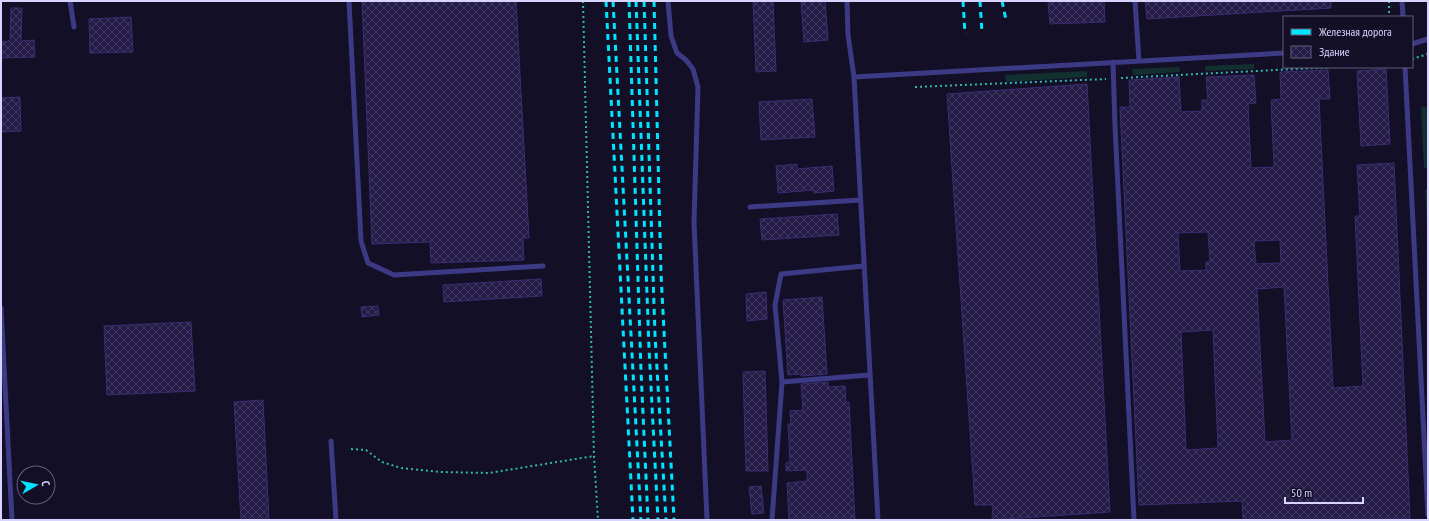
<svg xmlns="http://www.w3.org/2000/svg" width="1429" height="521" viewBox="0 0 1429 521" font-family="'PT Sans Narrow',sans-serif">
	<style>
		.green { fill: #12302f }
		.building { fill: url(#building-cross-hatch); stroke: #3b2d73; fill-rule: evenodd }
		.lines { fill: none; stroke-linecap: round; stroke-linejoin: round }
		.path { stroke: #2fb8b0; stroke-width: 2; stroke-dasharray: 2 3; stroke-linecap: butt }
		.service { stroke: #3d3a85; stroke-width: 5 }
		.rail { stroke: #00e5ff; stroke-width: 3; stroke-dasharray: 6 5; stroke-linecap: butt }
	</style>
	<defs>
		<pattern id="building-cross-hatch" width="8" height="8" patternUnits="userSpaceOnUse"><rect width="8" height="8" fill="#241b47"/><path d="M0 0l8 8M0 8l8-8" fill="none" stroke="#433b63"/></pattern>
	</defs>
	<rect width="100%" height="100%" fill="#130f26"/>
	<path class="green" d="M1254,64v5l-49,2v-5z
		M1179,67l1,5 -47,3 -1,-6z
		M1087,71v6l-81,5 -1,-7z
		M1421,107h7v61h-4z
		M1428,189v54l-3,-53z"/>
	<path class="building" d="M362,1h154l13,237h-6l1,22 -93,3 -1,-21 -58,2z
		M753,1h20l3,70 -20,1z
		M801,1h24l3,39 -24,2z
		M1048,1h56l1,21 -55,2z
		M1145,1h186v7l-184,11z
		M11,8h11l-1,33 13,-1 1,17 -34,1v-16l9,-1z
		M131,17l2,35 -43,1 -1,-34z
		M1386,69l4,75 -29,2 -4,-75z
		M1328,70l2,29h-11l14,289 30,-2 -8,-170h5l-3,-51 37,-2 16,356 -167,1 -1,-19 -103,4 -19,-398h10l-1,-27 50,-3 2,35 21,-1v-11h6l-2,-23 48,-2 2,28 -8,1 3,64 23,-1 -3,-67 10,-1 -1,-27zM1208,232l2,30h-4v8l-26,1 -2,-38zM1280,240l1,23 -25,1 -2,-23zM1284,287l8,153 -27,2 -8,-153zM1213,330l5,118 -32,2 -5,-118z
		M1087,84l23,428 -118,8 1,-15h-18l-28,-411z
		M20,97l1,34 -19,1 -1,-34z
		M812,99l3,38 -54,3 -2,-38z
		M797,164v5l35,-3 2,25 -20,2v-3l-36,3 -2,-27z
		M837,214l2,21 -77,5 -2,-21z
		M541,279l1,17 -98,6 -1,-17z
		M766,292l1,27 -20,2 -1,-27z
		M822,297l5,77 -26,2v-2l-13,1 -5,-75z
		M378,306l1,9 -17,2 -1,-10z
		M191,322l4,69 -88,4 -3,-69z
		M765,371l3,100h-22l-3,-99z
		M828,382v5l17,-1 1,16h3l6,118h-66l-2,-37 20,-2v-11l-21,1v-8l4,-1 -2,-38h3l-1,-13 13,-1 -2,-26z
		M263,400l6,120h-28l-7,-118z
		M761,486l3,27 -12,1 -3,-27z"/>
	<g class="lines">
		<path class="path" d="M583,1l11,455 4,64
			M1389,1v16
			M1412,59l16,-5
			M1121,78l212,-11
			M915,87l191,-8
			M351,449l15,1 16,12 19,6 39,4 49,1 105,-17"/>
		<path class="service" d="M70,1l4,26
			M349,1l12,240 7,22 26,12 149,-9
			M668,1l3,35 6,17 9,7 7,9 5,18 -4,135 13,298
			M847,1l1,34 6,42 24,443
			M1135,1l4,60
			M1402,1l1,16
			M1412,44l16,-5
			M1113,62l2,64 19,394
			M1405,67l23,448
			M854,77l430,-24
			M750,207l110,-7
			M1,308l11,212
			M782,382l87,-7
			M331,441l5,79
			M772,520l10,-138 -7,-77 6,-31 83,-8"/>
		<path class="rail" d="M606,1l27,519
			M613,1l28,519
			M629,1l12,370 7,149
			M636,1l13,347 9,172
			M644,1l11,334 11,185
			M654,1l7,273 13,246
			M963,1l2,33
			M980,1l2,32
			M1002,1l4,19"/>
	</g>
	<rect width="1429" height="521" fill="none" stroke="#d9d4ff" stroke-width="4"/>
	<rect x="1283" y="16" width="130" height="52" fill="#130f26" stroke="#625e7d"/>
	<rect x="1291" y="29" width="20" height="6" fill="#00e5ff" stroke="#625e7d"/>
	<text x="1319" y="36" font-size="12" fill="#d9d4ff">Железная дорога</text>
	<rect x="1291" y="46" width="20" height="12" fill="url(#building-cross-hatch)" stroke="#625e7d"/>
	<text x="1319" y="56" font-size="12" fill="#d9d4ff">Здание</text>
	<g transform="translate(36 485) rotate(81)"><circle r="19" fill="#130f26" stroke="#625e7d"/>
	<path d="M0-3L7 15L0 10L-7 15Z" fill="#00e5ff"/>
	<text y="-6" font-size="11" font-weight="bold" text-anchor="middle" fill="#d9d4ff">С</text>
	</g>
	<path d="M1285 497v6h78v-6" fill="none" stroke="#d9d4ff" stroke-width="2"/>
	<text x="1291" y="497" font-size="12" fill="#d9d4ff" stroke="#130f26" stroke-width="3" paint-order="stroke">50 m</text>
</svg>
